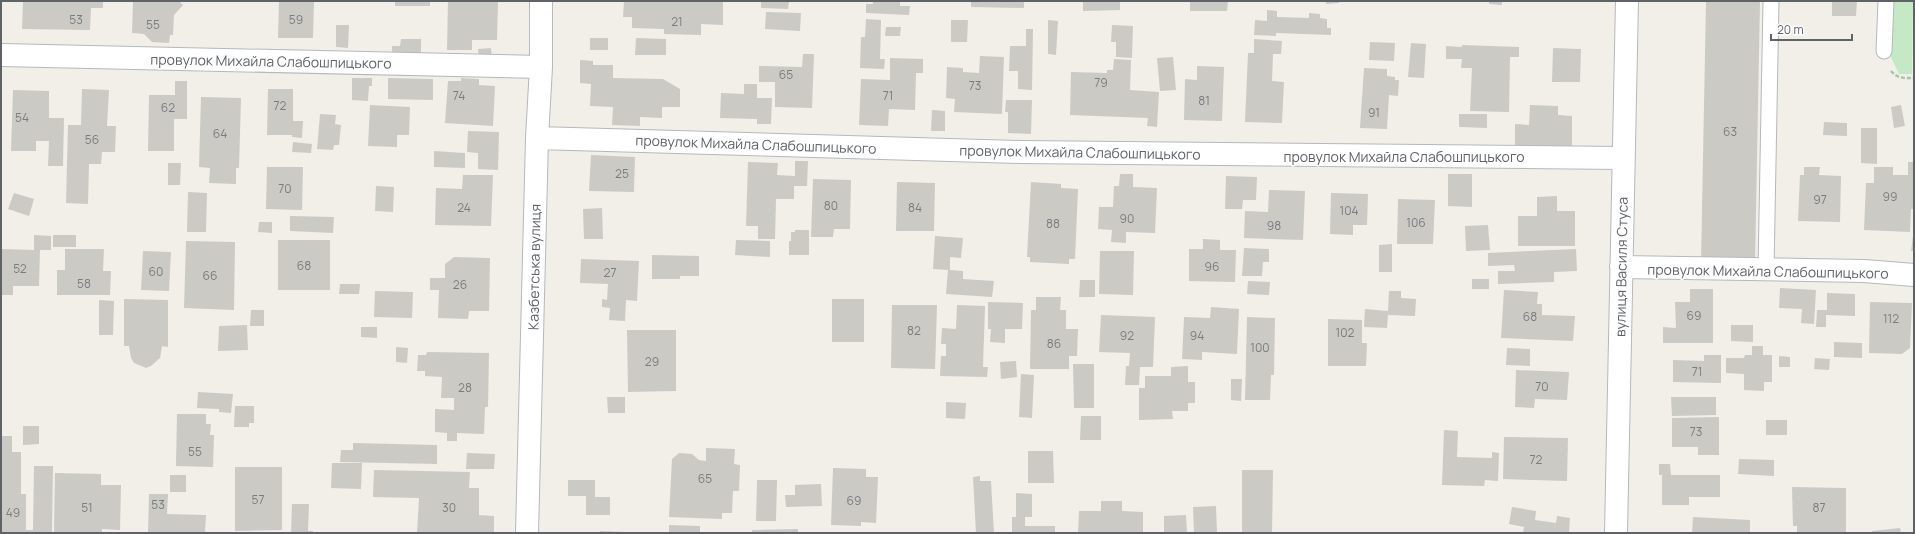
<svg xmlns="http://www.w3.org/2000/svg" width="1915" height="534" viewBox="0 0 1915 534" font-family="Manrope,sans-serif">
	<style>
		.green { fill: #c5e8c5 }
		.building { fill: #cccac5 }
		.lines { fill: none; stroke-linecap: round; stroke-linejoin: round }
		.lane-casing { stroke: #b5b8bc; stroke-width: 17 }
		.street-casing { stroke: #b5b8bc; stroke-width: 24 }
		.path { stroke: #9cc7a9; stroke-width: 2.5; stroke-dasharray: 4 2; stroke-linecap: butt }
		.lane { stroke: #fff; stroke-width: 15 }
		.street { stroke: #fff; stroke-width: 22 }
		.labels { text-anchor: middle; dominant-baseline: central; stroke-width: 3; stroke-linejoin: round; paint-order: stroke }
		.number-label { font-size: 12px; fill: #7a7d7f }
		.street-label { font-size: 14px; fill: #5f6368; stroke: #fff }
	</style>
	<rect width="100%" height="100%" fill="#f1efe8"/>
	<path class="green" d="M1891,1h22l-1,73h-13l-10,-21z"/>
	<path class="building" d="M23,1h80v7h-12l-1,22 -68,-1z
		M133,1h46l4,4 -9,10 -1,20h-3l-1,8 -17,-1 -8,-8 -12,-1z
		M279,1h35l-1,37h-35z
		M395,1h35v5h-35z
		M448,1h50l-1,39h-25v10h-25z
		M624,1h99v24l-22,-1v11l-37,-1v-5l-32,-1v-11h-9z
		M761,1h28l-1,8 -27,-1z
		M873,1h27v5h10l-1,9 -43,-2v-9h7z
		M971,1h53v7l-53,-1z
		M1083,1h37v9l-37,1z
		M1190,1h38l-1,10h-37z
		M1326,1h13v2l-13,1z
		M1489,1h13v4l-13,-1z
		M1706,1h54l-5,262 -54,-1z
		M1832,1h25l-1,15h-24z
		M1267,10l10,1v6l32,1v-5l11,1v4l7,1v9h4v7l-55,-2v3l-22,-1 1,-15 12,1z
		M766,12l35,1 -1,18 -35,-2z
		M866,19l15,1 -1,39h5l-1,10 -24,-1 1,-31h4z
		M951,20h17l-1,22h-16z
		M1048,20l10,1 -2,34 -8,-1z
		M336,25h13l-1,23 -12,-1z
		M1112,25l21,1 -1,32 -16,-1v-15h-5z
		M886,27h15l-1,9h-15z
		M1026,29h7l-1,61 -14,-1v-18h-9l1,-25h16z
		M590,38h18v12h-18z
		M636,38l30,1v16h-31z
		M401,39h20v16l-29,-1v-8h8z
		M1254,39l28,2 -1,13h-8l-1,27 12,1 -2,41 -37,-1 3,-69h6z
		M1370,42l25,1 -1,18 -25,-1z
		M1411,43l15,1 -2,34 -16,-1z
		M1462,45l57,2v10h-9l-1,55 -39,-1 2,-43h-11l1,-9h-16v-13l16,1z
		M491,48l1,10 -13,1 -1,-10z
		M1553,48l28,1 -1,33h-28z
		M803,54h11l-2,54 -37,-1v-25h-16v-16l43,1z
		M980,56l24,1 -2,57 -48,-2 1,-13 -9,-1 1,-31 16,1v4l16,1z
		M1173,57l3,33 -16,1 -3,-33z
		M890,58l33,1v14h-7l-1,37 -26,-1 -1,17 -29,-1 2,-46 29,1z
		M1114,59l17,1 -1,30 29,2 -2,35 -10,-1 1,-8 -78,-3 1,-43 36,1v-3h6z
		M580,60l13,1v4h20v13l50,1 17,10v18h-18v11l-22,-1v9l-28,-1 1,-18 -23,-1 1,-22 -11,-1z
		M1197,66l27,1 -2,54 -38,-1 1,-41 12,1z
		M1364,68l23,1v7l8,1v3h4l-1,16 -9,-1 -2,34 -27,-1z
		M352,78h20v8h-3l-1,15 -16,-1z
		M388,78l45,1v21l-45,-1z
		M461,78l18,1v6l16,1 -2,40 -48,-3 3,-42h13z
		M175,81h12v38h-13v32h-26l1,-56h26z
		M744,84h13v14h15l-1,26h-14v-5l-37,-1 1,-25 23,1z
		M82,89l27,1 -2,36h9l-1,26h-13l-1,12h-12l-1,40 -22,-1 2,-78h13z
		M268,89h25v32h10l-1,17 -10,-1v-2h-25z
		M13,90l36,1v27h15l-1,48h-15l1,-25h-13v10h-25z
		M201,97l40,1 -2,70h-3v16l-27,-1 1,-15 -11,-1z
		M1006,100h26l-1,34 -23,-1v-21h-3z
		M370,105l40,2 -1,28h-12v12l-29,-1z
		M1530,105l28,1v9l14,1v32l-57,-1v-23l14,1z
		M1901,105l4,21 -11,2 -3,-21z
		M932,110l13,1v20h-14z
		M320,114l16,1 -1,9 6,1 -2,20h-5l-1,5 -16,-1z
		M1459,114h28v14l-28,-1z
		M1824,122l23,1v13l-24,-1z
		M1861,128h16v36l-16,-1z
		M468,131l31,1 -1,38 -20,-1v-16l-11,-1z
		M293,142l19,2 -1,9 -19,-1z
		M434,151l31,2v15l-31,-1z
		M591,155l44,2 -1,35 -45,-1z
		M795,161h13l-1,25h-13v13h-18l-1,40h-17v-13h-12l2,-64 30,1 -1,12 18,1z
		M1908,162h6v47h-3l-1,23 -46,-2 2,-47h8v-16h19v8h15z
		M168,163h13l-1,22h-12z
		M267,167h36l-1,43 -36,-1z
		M1804,167h16l-1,8 22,1 -1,46 -42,-1 2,-46h4z
		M1120,174h13v13l24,1 -2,45 -29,-1v11l-15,-1 1,-12 -14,-1 1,-22h14l1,-21h5z
		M1448,174h24v33l-24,-1z
		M463,175h30l-2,51 -56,-1 1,-37 26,1z
		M1226,176l31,1 -1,23h-13l-1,9h-17z
		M813,179l38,1 -1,49h-16l-1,8h-22z
		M897,182l38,1 -1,48h-38z
		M1031,182l30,2v4l17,1 -3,70h-6v5l-39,-2v-5h-3z
		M376,186l18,1 -1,25 -18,-1z
		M1269,190l36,1 -2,49 -59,-2 1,-27 23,1z
		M188,192l19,1 -1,39h-19z
		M14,193l20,6 -5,17 -21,-7z
		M1331,193l37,1 -1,31h-14v10l-23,-1z
		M1557,196v15h18v35h-57v-30h19v-19z
		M1398,199l37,1 -2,44h-36z
		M602,208l1,31h-19l-1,-30z
		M290,216l44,1 -1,16 -43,-2z
		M259,222h13v11l-14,-1z
		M1488,225l2,25 -24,1 -1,-25z
		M795,230h14v25h-20v-14h2v-9h4z
		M34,235l17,1v14h-11l-1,36h-26v9h-12v-46l33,1z
		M53,235h23v12h-23z
		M935,236l28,2 -2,20 -11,-1v13l13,1v8l31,2 -2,16 -46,-3 2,-24 -15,-1z
		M1913,236h1v15h-3z
		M1203,239l17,1v10h16l-1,32 -46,-1v-32h14z
		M278,240h52v50h-52z
		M736,240l34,1v16l-35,-2z
		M186,241l49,1 -1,68 -50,-2z
		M1392,244v28h-13v-27z
		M1244,248l25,1v13h-6l-1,14h-20z
		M65,249h39l-1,22h8l-1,24h-53v-25h8z
		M1576,249l1,22 -23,1v10l-56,2v-13h17l-1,-6 -26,1v-13z
		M143,251l28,1 -2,39 -28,-1z
		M1100,251h34l-1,44 -34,-1z
		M652,255l47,1v20h-19v3h-28z
		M454,257l36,1 -1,53h-20l-1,8 -30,-1 1,-28h-9v-12h15v-14z
		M581,259l58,2 -2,40 -11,-1 -1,21 -16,-1 1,-12 -8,-1v-8l5,1 1,-16 -28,-1z
		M1472,279h17v10h-17z
		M1080,280h15v17h-16z
		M1248,281l22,1 -1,13 -22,-1z
		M340,284h20l-1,10h-20z
		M1780,288l36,2 -2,34 -13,-1 1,-14 -23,-1z
		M1690,289h23v54h-50v-16l13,1 -1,-26h15z
		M1504,290l34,2 -1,12h5v11l33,1 -2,25 -72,-3z
		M375,291l38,1 -1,26 -38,-1z
		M1389,291h12v7l15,1 -1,17 -27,-1 -1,13 -23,-1 1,-18 23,2z
		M1827,293l28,1v22l-29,-1v12h-10l1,-17h10z
		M1036,297h25l-1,13h6v19h12l-1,27h-8v13h-39l1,-59h5z
		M124,299l44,1v47l-6,-1 -2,12 -9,8 -5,2 -12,-5 -3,-5 -2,-12h-5z
		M832,299h32v43h-32z
		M99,300l15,1 -1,34h-14z
		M988,302l35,1 -1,26h-17v14l-15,-1 1,-13h-3z
		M1870,302l42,1 -2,45 -8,6 -33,-1z
		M892,305h45l-2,64 -44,-1z
		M957,305l28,1 -2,61h5l-1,10 -47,-1 1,-20h5v-12h-5l1,-16 14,1z
		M1211,307l28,2 -2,45 -35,-2v8l-20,-1 2,-42 26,1z
		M251,310h13v16h-14z
		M1101,315l54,2 -2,50h-13l-1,18h-14l1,-19h3l1,-13 -31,-1z
		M1247,317l28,1 -1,57h-3l-1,25h-25z
		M1328,319l34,1v23h5l-1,23h-38z
		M247,325l1,25 -30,1 1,-25z
		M1731,325h22v17l-22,-1z
		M361,327h16v11l-16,-1z
		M627,330h49v61l-48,1z
		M1834,342l28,1v15l-28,-1z
		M1752,346h11v9h9v27h-8v9l-20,-1v-16l-18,-1v-15h18l1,-3h7z
		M396,347l12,1 -1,15 -11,-1z
		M1507,348l23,1v17l-24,-1z
		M427,352l62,1 -1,54h-3l-1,27 -27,-1v8h-10v-8l-12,-1v-23l19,1v-12h-13l1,-21 -17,-1v-5h-8l1,-16h8z
		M1704,355h17v28l-48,-1v-22l31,1z
		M1779,356l11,1v10h-11z
		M1815,358l15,1 -1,11 -15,-1z
		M1016,361l1,16 -16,2 -1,-17z
		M1073,364h21v44h-20z
		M1188,366v16h7v21h-7v8h-16l1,8 -34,1v-32h6v-12h26v-9z
		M1516,370l53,2 -2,28 -32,-1 -1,9 -19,-1z
		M1021,374l13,1 -2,43 -13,-1z
		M1231,379h11l-1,22 -10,-1z
		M198,392l35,2 -2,19 -12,-1v-3l-22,-1z
		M607,397h18v16h-17z
		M1671,397h45v18l-44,1z
		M946,402l20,1 -1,16 -19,-1z
		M235,406h19v17h-5v4h-15z
		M177,414h29v10h5l-1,11h4l-1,32 -37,-1z
		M1081,416h20v24h-21z
		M1719,417v38h-21v-8h-26v-29z
		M1766,420h21v15h-21z
		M23,426h16v18l-16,1z
		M1444,430l14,1 -1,26 35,1v-6l7,1 -1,28 -13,-1 -1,6 -42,-1z
		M1,436h11v16h9v42h5v36h7l1,-64h19l-1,67h-51z
		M1504,437l64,1 -1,43 -64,-2z
		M353,443l84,2v19l-97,-2 1,-12h12z
		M706,448l29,1 -1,15 6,1 -1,26h-6l-1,22h-10v6l-53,-2 3,-58 7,-6 13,1 7,6 7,1z
		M1028,451h25l1,32h-26z
		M467,453l28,1 -1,15h-28z
		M1739,459l35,1v16l-36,-2z
		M332,463h30l-1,26 -30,-1z
		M1659,464h11l1,11h49v22h-31v8h-27v-30h-3z
		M235,467h47v63l-47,1z
		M833,468l33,1v8h12l-2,46 -15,-1v4l-30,-1z
		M374,470l96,2 -1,16h10v27l15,1v17h-77l2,-35 -46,-1z
		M1242,470h31l-1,63h-30z
		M55,473l46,1v11h20l-1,45 -18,-1v4h-48z
		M170,475h16v17h-16z
		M980,476v5h11l3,52h-18l-3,-56z
		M568,480h27v17h15v18h-24v-19h-18z
		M757,480h20l-1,41h-20z
		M821,484l1,22 -36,1 -1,-12h10v-10z
		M1792,487l54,1v44l-49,1v-7h-4z
		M1016,493l16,1v23h-7v9h30v7h-43v-16h4z
		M149,494h19l-1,20 39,1 -1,18h-57z
		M1101,501h21v10l21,1v21h-65l1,-22h22z
		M292,504h17l-1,27h5v2h-22z
		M1216,506l1,27h-23l-1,-26z
		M1512,507l24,4 -1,9 21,3 1,-7 13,2 -1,15h-46l1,-6 -15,-3z
		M1186,515l1,18h-23v-17z
		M1693,517l57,3v13h-58z
		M669,525l31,1v7h-31z
		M1900,528l1,5h-29v-2z
		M798,529v4h-46v-3z
		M600,531l27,1v1h-27z"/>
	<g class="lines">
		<defs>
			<path id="lane" d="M1884,51l2,-50
				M1766,270l5,-269"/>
			<path id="street" d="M1,55l540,12
				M537,138l484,14 602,6
				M1621,267l243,4 50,4
				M527,533l10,-395 4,-71v-66
				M1616,533l11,-532"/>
		</defs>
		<use href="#lane" class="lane-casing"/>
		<use href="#street" class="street-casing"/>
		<path class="path" d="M1891,71c7,8 13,7 23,7"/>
		<use href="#lane" class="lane"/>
		<use href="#street" class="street"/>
	</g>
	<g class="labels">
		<g class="number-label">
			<text x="76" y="19">53</text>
			<text x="296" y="19">59</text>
			<text x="677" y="21">21</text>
			<text x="153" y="24">55</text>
			<text x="786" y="74">65</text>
			<text x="1101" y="82">79</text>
			<text x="975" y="85">73</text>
			<text x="459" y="95">74</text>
			<text x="888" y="95">71</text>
			<text x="1204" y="100">81</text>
			<text x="280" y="105">72</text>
			<text x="168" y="107">62</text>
			<text x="1374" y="112">91</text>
			<text x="22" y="117">54</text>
			<text x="1730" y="131">63</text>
			<text x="220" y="133">64</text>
			<text x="92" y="139">56</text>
			<text x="622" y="173">25</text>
			<text x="285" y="188">70</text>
			<text x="1890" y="196">99</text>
			<text x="1820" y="199">97</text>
			<text x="831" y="205">80</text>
			<text x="464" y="207">24</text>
			<text x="915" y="207">84</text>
			<text x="1349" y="210">104</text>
			<text x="1127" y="218">90</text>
			<text x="1416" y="222">106</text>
			<text x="1053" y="223">88</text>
			<text x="1274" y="225">98</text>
			<text x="304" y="265">68</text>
			<text x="1212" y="266">96</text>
			<text x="20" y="268">52</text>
			<text x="156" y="271">60</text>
			<text x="610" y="272">27</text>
			<text x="210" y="275">66</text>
			<text x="84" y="283">58</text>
			<text x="460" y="284">26</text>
			<text x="1694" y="315">69</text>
			<text x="1530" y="316">68</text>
			<text x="1891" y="318">112</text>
			<text x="914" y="330">82</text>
			<text x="1345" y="332">102</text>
			<text x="1127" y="335">92</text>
			<text x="1197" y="335">94</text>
			<text x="1054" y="343">86</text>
			<text x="1260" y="347">100</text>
			<text x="652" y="361">29</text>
			<text x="1697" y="371">71</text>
			<text x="1542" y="386">70</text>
			<text x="465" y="387">28</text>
			<text x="1696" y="431">73</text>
			<text x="195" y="451">55</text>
			<text x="1536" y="459">72</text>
			<text x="705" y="478">65</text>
			<text x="258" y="499">57</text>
			<text x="854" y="500">69</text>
			<text x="158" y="504">53</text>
			<text x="87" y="507">51</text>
			<text x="449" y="507">30</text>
			<text x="1819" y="507">87</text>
			<text x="13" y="512">49</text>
		</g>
		<g class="street-label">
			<text transform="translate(271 61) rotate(1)">провулок Михайла Слабошпицького</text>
			<text transform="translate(756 144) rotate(2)">провулок Михайла Слабошпицького</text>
			<text transform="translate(1080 152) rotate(1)">провулок Михайла Слабошпицького</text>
			<text x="1404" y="156">провулок Михайла Слабошпицького</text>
			<text transform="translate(534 267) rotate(-89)">Казбетська вулиця</text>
			<text transform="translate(1621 267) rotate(-89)">вулиця Василя Стуса</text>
			<text transform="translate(1768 271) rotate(1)">провулок Михайла Слабошпицького</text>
		</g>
	</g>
	<rect width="1915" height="534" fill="none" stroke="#5f6368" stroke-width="4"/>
	<path d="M1771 34v6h81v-6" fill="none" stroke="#5f6368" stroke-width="2"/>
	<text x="1777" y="34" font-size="12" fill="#5f6368" stroke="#ffffff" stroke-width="3" paint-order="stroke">20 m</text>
</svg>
